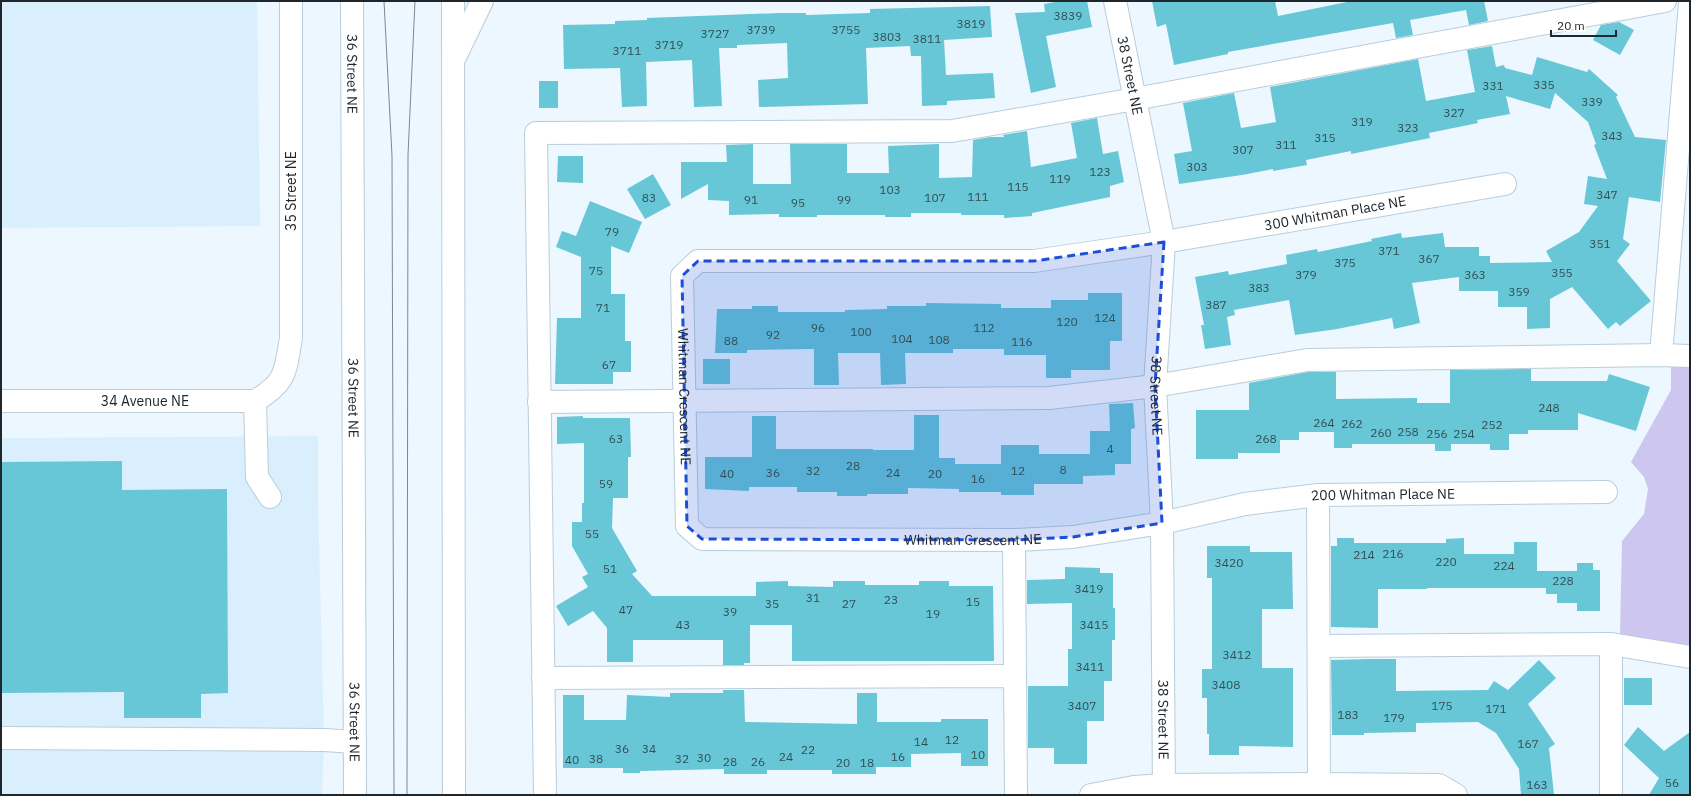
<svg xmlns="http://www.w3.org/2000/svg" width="1691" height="796" viewBox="0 0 1691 796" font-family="'IBM Plex Sans',sans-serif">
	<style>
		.built { fill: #daeffd }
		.green { fill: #cdc7f0 }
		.building { fill: #67c7d6 }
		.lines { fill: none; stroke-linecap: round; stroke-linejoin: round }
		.minor-casing { stroke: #bacdd9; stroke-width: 24 }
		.major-casing { stroke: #bacdd9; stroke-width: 24 }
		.minor { stroke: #fff; stroke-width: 22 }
		.major { stroke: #fff; stroke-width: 22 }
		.tram { stroke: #7e878d; stroke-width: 1 }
		.marked { fill: #1d4ed8; fill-opacity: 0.2; stroke: #1d4ed8; stroke-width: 3; stroke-dasharray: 8 5; stroke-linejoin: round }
		.labels { text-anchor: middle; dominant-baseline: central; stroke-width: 3.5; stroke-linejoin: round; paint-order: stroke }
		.number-label { font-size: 12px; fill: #324f56 }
		.street-label { font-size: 14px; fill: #20272c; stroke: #fff }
	</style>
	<rect width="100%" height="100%" fill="#ecf7ff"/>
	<path class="built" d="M1,1h256l3,225 -259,2z
		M318,436v67l6,237 -2,55h-321v-357z"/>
	<path class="green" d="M1671,363l19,2v281l-70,-11 2,-94 22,-27 4,-25 -4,-12 -13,-15 40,-72z"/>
	<path class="building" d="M1060,1h27l5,26 -46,9 10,51 -25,6 -16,-80 30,-1 -1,-8z
		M1152,1h123l3,15 74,-15h132l4,20 -19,4 -3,-15 -56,10 3,15 -17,3 -3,-15 -165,29v2l-54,11 -8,-41 -9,3z
		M990,6l2,31 -48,3 2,35 47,-2 2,25 -48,3v4l-25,1 -1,-50h-10l-1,-10 -44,2 2,56 -109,3 -1,-27 30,-2 -1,-35 -50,2v3h-18l3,58 -28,1 -2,-47 -46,2 1,44 -25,1 -2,-39 -56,1 -1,-44 52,-1v-3l32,-1v-2l133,-5h26v2l64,-2v-4z
		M1619,22l15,8 -14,25 -27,-15 8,-15z
		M1492,46l4,21 8,-2 1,3 27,7 5,-18 50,15 2,-3 29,26 -2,2 19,40 31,3 -6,62 -31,-5 -6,42 7,5 -13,17 34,40 -31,25 -4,-4 -8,7 -36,-42 -22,12v29l-23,1v-22h-29v-16h-39v-14l-47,6 8,40 -26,6 -2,-11 -55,11 -42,6 -6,-35 -55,10 1,5 -8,2 4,28 -26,4 -4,-24h3l-9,-48 33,-6 1,4 58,-11 -1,-9 31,-6 1,3 54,-11 -1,-2 30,-6 1,5 41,-5 2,14h34v9h11v7l62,-1 -6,-11 33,-19 19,-26 -14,-2 4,-28 19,3 -13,-34 2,-1 -8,-22 -33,-29 -5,16 -44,-13 4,18 -33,6 1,3 -49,10 1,5 -79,16v-3l-45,9 1,5 -34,6v-2l-31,6 -63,9 -5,-30 18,-3 -9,-48 51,-10 7,35 35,-6 -6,-35 148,-28 8,42 49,-9 -8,-42z
		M539,81h19v27h-19z
		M1097,118l6,36 15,-3 6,31 -14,4v11l-78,16v3l-28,2v-3h-43v-2h-50v4h-26v-2h-68v2h-38v-3l-50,1v-14l-21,-1v-16l-27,15v-37h46l-1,-17 27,-1v40h38l-1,-40h57v29h42l-1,-27 51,-2v34l33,-1 1,-37 17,-3h14l-1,-2 24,-4 4,36 46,-9 -6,-35z
		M558,156h25v27l-26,-1z
		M653,174l18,31 -26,14 -18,-30z
		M590,201l52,21 -13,31 -18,-7v48h14v47h6v31h-18v12h-58l2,-66h24v-61l-25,-10 6,-16 14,5z
		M1088,293h34v48h-12v29h-39v8h-25v-23h-42v-6h-51v4h-48l1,31 -25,1 -1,-32h-42l1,32h-25v-36l-67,1v3h-32l2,-44h35v-3h26v6h67v-2l42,-1v-3h39v-3l75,1v4h50v-8h37z
		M703,359h27v25h-27z
		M1531,369v12h76l2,-7 41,13 -14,44 -58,-18v17h-50v4h-19v16h-19v-6h-39v7h-16v-7h-83v4h-18v-16h-35v8h-19v13h-42v6h-42v-49h53v-27l59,-11h28v27l81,-1v5h33v-33z
		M1133,403l2,25 -4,1v35h-16v11l-32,1v8h-49v11h-33v-3h-42v-3l-51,-1v6h-41v2h-30v-4h-40v-5h-48v4l-44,-2v-32h47v-41h24v33h97v1h41v-35h25v43h16v6h46v-19h38v9h51v-23h20l-1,-27z
		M583,416v2h47l1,39h-3v41h-15l-1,30 25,43 -5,3 20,22h104v-14l32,-1v5l45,1v-6h32v4h54v-4h30v5h44l1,75h-202v-36h-42v38h-6v2h-21v-25h-90v22h-26v-34l-14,-17 -25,15 -12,-20 32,-19 -6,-10 6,-3 -16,-28v-24h10v-19h2v-60l-27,1v-27z
		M122,461v29l105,-1 1,204 -27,1v24h-77v-26l-123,1v-231z
		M1337,538h17v5h92v-4l18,-1v16h50v-12h23v29h40v-8h16v7h7v41h-23v-8h-20v-9h-11v-6h-119v1h-49v39l-47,-1v-81h6z
		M1207,546h43v6h42l1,57h-31v59h31v79l-54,-1v9h-30v-21h-2v-36h-5v-29h10v-91h-5z
		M1065,567l35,1v5h13v35h2v32h-3v41h-8v40h-17v43h-33v-16h-26v-62h40v-37h4v-46l-45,1v-24l38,-1z
		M1371,659h25v32l92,-1 6,-9 14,9 31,-30 17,18 -28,26 27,40 -6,4 5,47h-33l-2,-26 -23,-36 -18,-11 -62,1v9l-52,1v2h-32l-1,-75z
		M1624,678h28v27h-28z
		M723,690h21l1,32 112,2v-31h20v29h64v-3h47v47h-27v-13l-50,1v13h-35v7h-44v-4h-65v4h-43v-5l-84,2v2h-17v-5h-60v-73h21v25h42l1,-25 43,2v-4h53z
		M1638,727l26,24 26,-19v63h-41l10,-17 -35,-33z"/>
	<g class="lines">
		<defs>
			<g id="minor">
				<path id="s1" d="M1115,1l49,241 -9,144 7,137 2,272"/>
				<path id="s2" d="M1505,184l-341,58 -130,19h-336l-16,15 5,250 15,13 312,1 59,-3 89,-14 83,-19 73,-9 288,-3"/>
				<path d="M1661,355l29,-352"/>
				<path id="s3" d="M1,401h254c32,-19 30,-29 36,-63v-337"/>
				<path d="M255,401l2,76 13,20"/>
				<path d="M539,402l510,-4 106,-12 152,-26 354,-5 29,1"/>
				<path d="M1318,495l1,300"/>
				<path d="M1014,540l1,136"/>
				<path d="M1611,644v151"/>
				<path d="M1319,646l292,-2 79,13"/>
				<path d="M543,678l472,-2 1,119"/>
				<path d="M1,738l323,2 31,2"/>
				<path d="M545,795l-9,-662 416,-2 183,-32 530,-98"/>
				<path d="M1091,795l43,-8 30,-2 155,-1 120,1 17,10"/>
			</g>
			<g id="major">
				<path id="s4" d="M352,1l3,794"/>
				<path d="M453,1l1,794"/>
				<path d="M456,55l26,-54"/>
			</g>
		</defs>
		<use href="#minor" class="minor-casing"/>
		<use href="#major" class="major-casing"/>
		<use href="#minor" class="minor"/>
		<use href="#major" class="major"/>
		<path class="tram" d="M384,1l8,155 2,639
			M407,795l1,-640 7,-154"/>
	</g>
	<path class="marked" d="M1164,242l-9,144 7,137 -89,14 -59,3 -312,-1 -15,-13 -5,-250 16,-15h336z"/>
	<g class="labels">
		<g class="number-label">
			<text x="1068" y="15">3839</text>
			<text x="971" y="23">3819</text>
			<text x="761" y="29">3739</text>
			<text x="846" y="29">3755</text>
			<text x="715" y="33">3727</text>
			<text x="887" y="36">3803</text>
			<text x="927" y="38">3811</text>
			<text x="669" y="44">3719</text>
			<text x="627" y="50">3711</text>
			<text x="1544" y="84">335</text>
			<text x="1493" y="85">331</text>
			<text x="1592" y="101">339</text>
			<text x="1454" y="112">327</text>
			<text x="1362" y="121">319</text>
			<text x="1408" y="127">323</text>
			<text x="1612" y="135">343</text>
			<text x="1325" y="137">315</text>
			<text x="1286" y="144">311</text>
			<text x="1243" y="149">307</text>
			<text x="1197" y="166">303</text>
			<text x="1100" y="171">123</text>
			<text x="1060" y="178">119</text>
			<text x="1018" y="186">115</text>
			<text x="890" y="189">103</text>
			<text x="1607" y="194">347</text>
			<text x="978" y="196">111</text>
			<text x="649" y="197">83</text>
			<text x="935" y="197">107</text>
			<text x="751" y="199">91</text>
			<text x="844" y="199">99</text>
			<text x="798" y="202">95</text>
			<text x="612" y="231">79</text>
			<text x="1600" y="243">351</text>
			<text x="1389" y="250">371</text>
			<text x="1429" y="258">367</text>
			<text x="1345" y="262">375</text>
			<text x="596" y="270">75</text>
			<text x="1562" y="272">355</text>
			<text x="1306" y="274">379</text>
			<text x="1475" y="274">363</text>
			<text x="1259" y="287">383</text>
			<text x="1519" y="291">359</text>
			<text x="1216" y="304">387</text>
			<text x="603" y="307">71</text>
			<text x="1105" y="317">124</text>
			<text x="1067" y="321">120</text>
			<text x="818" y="327">96</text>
			<text x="984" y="327">112</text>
			<text x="861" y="331">100</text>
			<text x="773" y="334">92</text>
			<text x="902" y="338">104</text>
			<text x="939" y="339">108</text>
			<text x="731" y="340">88</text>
			<text x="1022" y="341">116</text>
			<text x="609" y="364">67</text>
			<text x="1549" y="407">248</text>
			<text x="1324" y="422">264</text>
			<text x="1352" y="423">262</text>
			<text x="1492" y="424">252</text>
			<text x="1408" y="431">258</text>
			<text x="1381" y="432">260</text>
			<text x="1437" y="433">256</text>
			<text x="1464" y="433">254</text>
			<text x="616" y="438">63</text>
			<text x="1266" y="438">268</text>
			<text x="1110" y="448">4</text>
			<text x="853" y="465">28</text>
			<text x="1063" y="469">8</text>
			<text x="813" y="470">32</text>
			<text x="1018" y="470">12</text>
			<text x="773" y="472">36</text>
			<text x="893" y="472">24</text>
			<text x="727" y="473">40</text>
			<text x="935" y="473">20</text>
			<text x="978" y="478">16</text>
			<text x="606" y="483">59</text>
			<text x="592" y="533">55</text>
			<text x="1393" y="553">216</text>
			<text x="1364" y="554">214</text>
			<text x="1446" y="561">220</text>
			<text x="1229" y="562">3420</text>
			<text x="1504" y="565">224</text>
			<text x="610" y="568">51</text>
			<text x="1563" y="580">228</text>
			<text x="1089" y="588">3419</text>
			<text x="813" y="597">31</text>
			<text x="891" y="599">23</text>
			<text x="973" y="601">15</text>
			<text x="772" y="603">35</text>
			<text x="849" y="603">27</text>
			<text x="626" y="609">47</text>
			<text x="730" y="611">39</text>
			<text x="933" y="613">19</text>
			<text x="683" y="624">43</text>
			<text x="1094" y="624">3415</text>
			<text x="1237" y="654">3412</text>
			<text x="1090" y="666">3411</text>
			<text x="1226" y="684">3408</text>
			<text x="1082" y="705">3407</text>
			<text x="1442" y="705">175</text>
			<text x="1496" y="708">171</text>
			<text x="1348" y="714">183</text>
			<text x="1394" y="717">179</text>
			<text x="952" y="739">12</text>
			<text x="921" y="741">14</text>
			<text x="1528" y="743">167</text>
			<text x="622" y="748">36</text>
			<text x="649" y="748">34</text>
			<text x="808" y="749">22</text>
			<text x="978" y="754">10</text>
			<text x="786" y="756">24</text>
			<text x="898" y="756">16</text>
			<text x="704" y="757">30</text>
			<text x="596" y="758">38</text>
			<text x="682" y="758">32</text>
			<text x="572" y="759">40</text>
			<text x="730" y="761">28</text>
			<text x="758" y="761">26</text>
			<text x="843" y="762">20</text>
			<text x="867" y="762">18</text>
			<text x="1672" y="782">56</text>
			<text x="1537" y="784">163</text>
		</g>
		<g class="street-label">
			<text stroke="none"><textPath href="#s4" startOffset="73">36 Street NE</textPath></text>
			<text stroke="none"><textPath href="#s1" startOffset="76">38 Street NE</textPath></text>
			<text transform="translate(291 191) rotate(-90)">35 Street NE</text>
			<text transform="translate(1335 213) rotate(-10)">300 Whitman Place NE</text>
			<text stroke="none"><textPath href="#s1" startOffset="400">38 Street NE</textPath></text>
			<text stroke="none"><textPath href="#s2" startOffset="956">Whitman Crescent NE</textPath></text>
			<text stroke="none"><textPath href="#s4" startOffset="397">36 Street NE</textPath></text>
			<text stroke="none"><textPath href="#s3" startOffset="144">34 Avenue NE</textPath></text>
			<text stroke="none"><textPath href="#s2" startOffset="1790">200 Whitman Place NE</textPath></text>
			<text stroke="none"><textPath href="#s2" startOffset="1376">Whitman Crescent NE</textPath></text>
			<text stroke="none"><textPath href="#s1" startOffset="724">38 Street NE</textPath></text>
			<text stroke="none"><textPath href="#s4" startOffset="721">36 Street NE</textPath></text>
		</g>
	</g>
	<rect width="1691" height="796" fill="none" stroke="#20272c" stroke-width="4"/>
	<path d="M1551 30v6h65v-6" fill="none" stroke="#20272c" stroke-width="2"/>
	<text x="1557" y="30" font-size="12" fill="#20272c" stroke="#ffffff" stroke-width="3" paint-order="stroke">20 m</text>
</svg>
